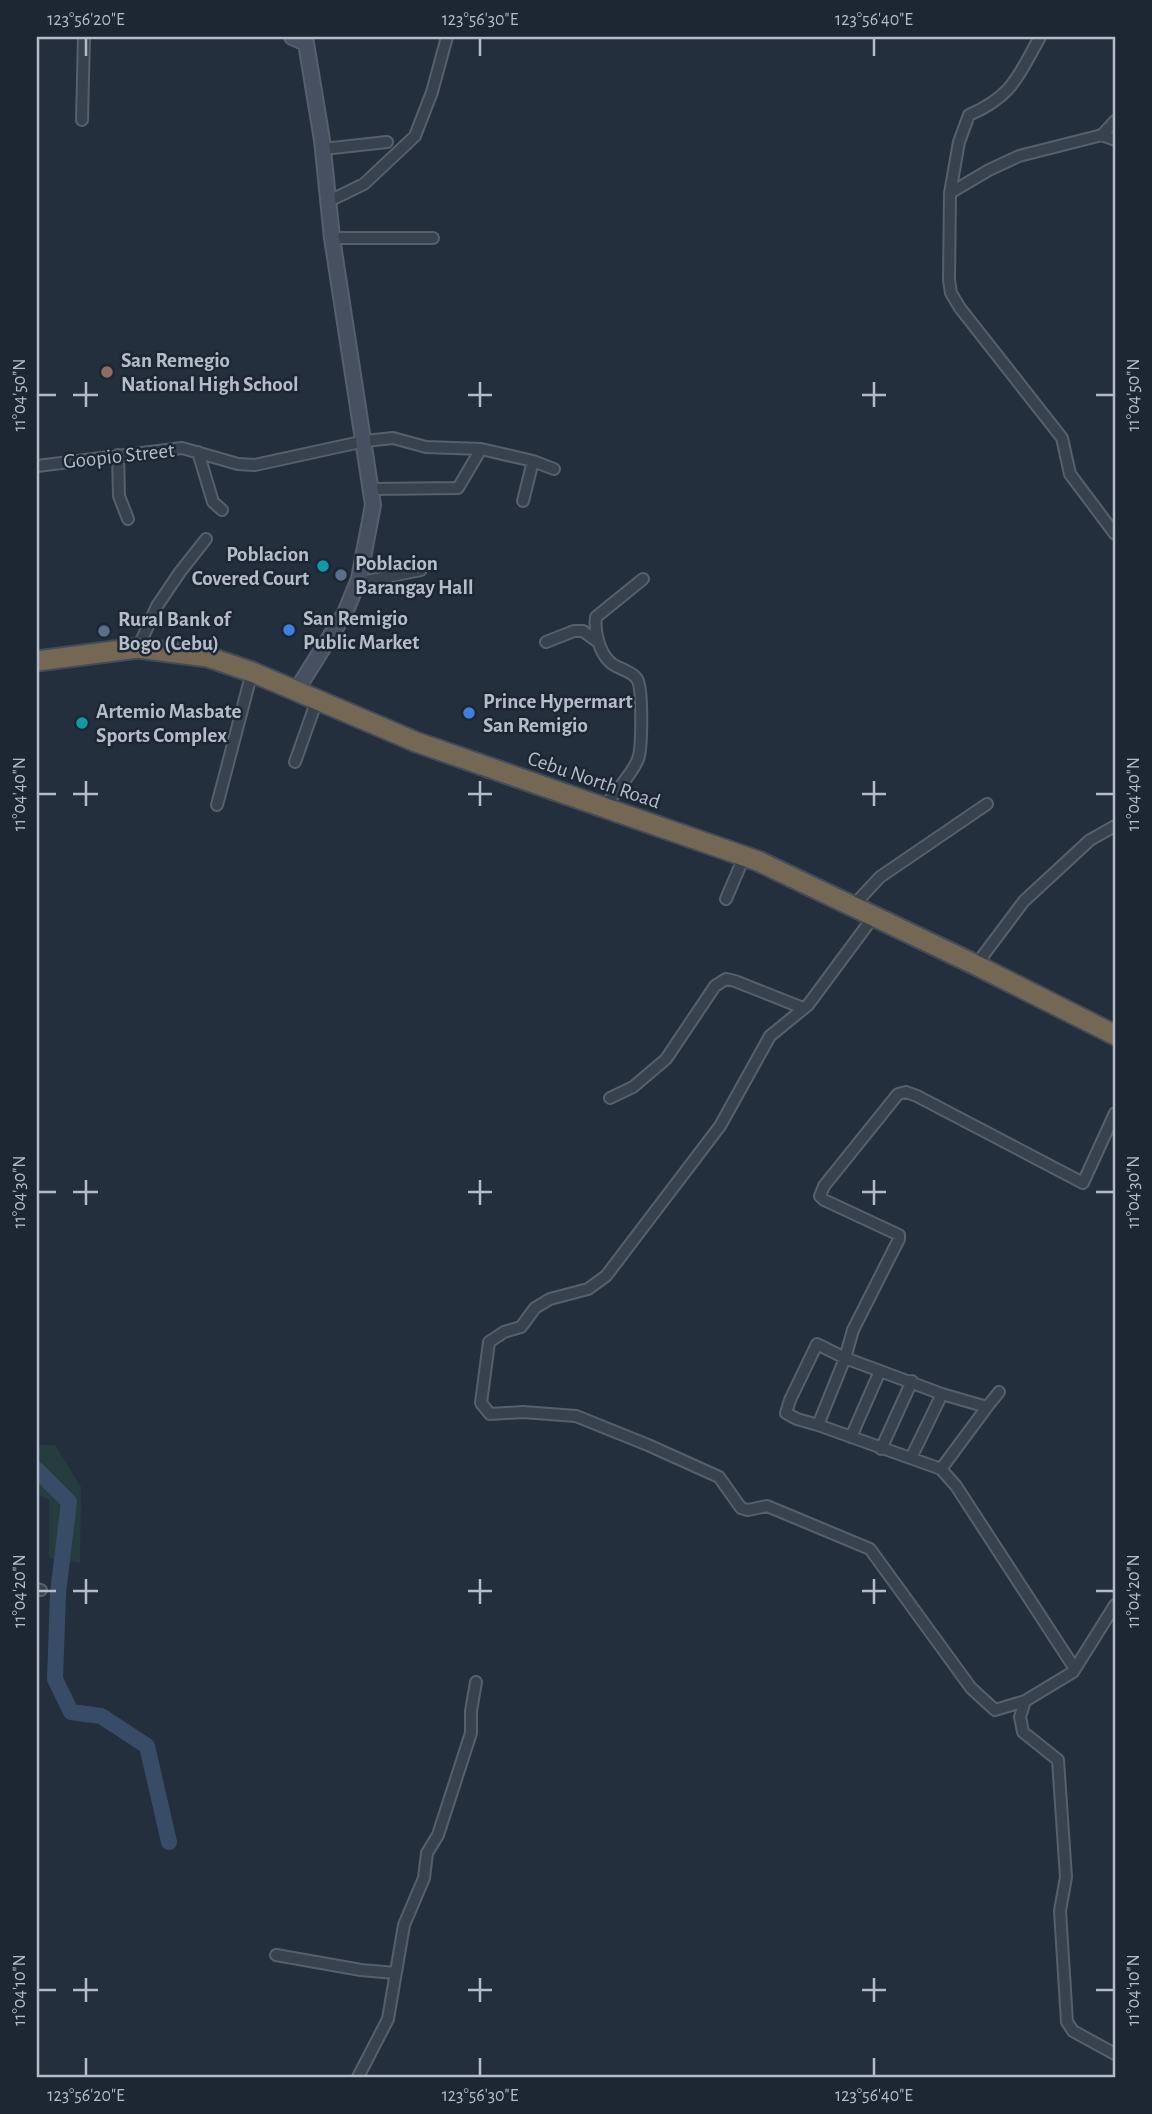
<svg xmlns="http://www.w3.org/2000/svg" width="1152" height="2114" viewBox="0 0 1152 2114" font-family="'Alegreya Sans',sans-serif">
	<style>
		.green { fill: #263c3f }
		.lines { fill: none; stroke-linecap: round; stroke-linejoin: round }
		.river { stroke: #394c67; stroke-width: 16 }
		.street-casing { stroke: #565f6c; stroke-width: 14 }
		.secondary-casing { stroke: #565f6c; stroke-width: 18 }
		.highway-casing { stroke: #434c59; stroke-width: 23 }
		.street { stroke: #38414e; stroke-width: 10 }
		.secondary { stroke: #465061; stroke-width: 14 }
		.highway { stroke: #746855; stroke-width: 19 }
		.ticks { fill: none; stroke: #b4bcc9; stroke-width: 2.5 }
		.education-dot { fill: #8d6e63; stroke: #1d2633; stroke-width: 2.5 }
		.culture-dot { fill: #0f9aa8; stroke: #1d2633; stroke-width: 2.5 }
		.service-dot { fill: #5c6f8a; stroke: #1d2633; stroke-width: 2.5 }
		.shop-dot { fill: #3f7fe0; stroke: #1d2633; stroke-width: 2.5 }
		.labels { text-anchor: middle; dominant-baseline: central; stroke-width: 5; stroke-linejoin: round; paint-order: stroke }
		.poi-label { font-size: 21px; font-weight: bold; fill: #b4bcc9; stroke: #1d2633; text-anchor: start }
		.street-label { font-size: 21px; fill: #b4bcc9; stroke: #1d2633 }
		.neatline { fill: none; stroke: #b4bcc9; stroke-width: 2.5 }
		.ticks-label { font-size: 18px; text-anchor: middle; fill: #b4bcc9 }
	</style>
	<rect width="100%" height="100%" fill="#242f3e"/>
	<path class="green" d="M37,1445h18l26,42 -1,76 -31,-5v-58l-12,-6z"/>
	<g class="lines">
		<path class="river" d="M37,1470l32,32 -11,91 -3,86 16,33 30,4 46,30 22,96"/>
		<defs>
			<path id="street" d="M1040,37c-22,39 -27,59 -71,78l-10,27 -9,51 -1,87 2,13 9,15 102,130 8,36 45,60
				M82,120l2,-83
				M1102,135l13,-14
				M323,149l64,-7
				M950,193l39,-23 30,-14 83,-21 13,5
				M329,201l35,-17 51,-48 17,-44 15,-55
				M332,238h101
				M198,452l15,50 9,8
				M118,455l1,41 9,23
				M37,466l145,-18 56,16 17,1 110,-24 28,-3 33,9 55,2 52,12 21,8
				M371,489l87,-1 23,-39
				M523,501l10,-40
				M357,583l64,-13
				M546,642l28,-11h9l15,11
				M138,648l19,-42 23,-34 26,-33
				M295,762l22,-62
				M217,805l35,-133
				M603,808c10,-13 30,-35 35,-49 4,-10 5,-71 -1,-80 -6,-9 -20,-10 -27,-17 -11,-10 -16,-31 -14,-45l47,-38
				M726,899l18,-42
				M853,906l27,-29 107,-73
				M874,916l-66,89 -38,31 -50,90 -114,150 -18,13 -38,10 -15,9 -14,19 -17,5 -15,10 -8,61 9,11 33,-2 53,4 72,29 71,32 22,31 7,2 19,-4 103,43 101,139 24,22 30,-9
				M976,965l48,-64 66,-61 25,-14
				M610,1098l23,-11 33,-28 49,-73 11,-7 9,2 68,27
				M818,1425l-21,-6 -11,-6 4,-13 27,-56 28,14 35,13 62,23 45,13 12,-15
				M851,1437l29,-66
				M881,1449l31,-68
				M911,1458l31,-64
				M941,1469l46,-62
				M37,1589l4,1
				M1115,1605l-42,67 -48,29 -5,16 3,15 35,28 8,117 -6,34 7,111 6,9 42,23
				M1075,1669l-119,-183 -15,-17 -123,-44 27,-67 8,-28 46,-91v-4l-75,-35 -4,-4 4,-10 74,-92 8,-2 11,4 166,87 32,-70
				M276,1955l85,15 34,3
				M358,2077l30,-58 16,-94 20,-47 3,-25 11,-18 33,-102v-22l5,-29"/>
			<path id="secondary" d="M292,37l14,6 16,97 10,98 41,267 -14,74 -14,34 -49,78"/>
			<path id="highway" d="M37,661l101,-13 70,9 44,15 164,70 342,119 218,104 139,70"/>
		</defs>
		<use href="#street" class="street-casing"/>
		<use href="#secondary" class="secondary-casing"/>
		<use href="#highway" class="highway-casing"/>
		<use href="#street" class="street"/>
		<use href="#secondary" class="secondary"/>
		<use href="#highway" class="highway"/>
	</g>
	<path class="ticks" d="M86,38v18M480,38v18M874,38v18M86,382v25M480,382v25M874,382v25M38,395h18M73,395h25M468,395h24M862,395h24M1096,395h18M86,781v25M480,781v25M874,781v25M38,794h18M73,794h25M468,794h24M862,794h24M1096,794h18M86,1180v25M480,1180v25M874,1180v25M38,1192h18M73,1192h25M468,1192h24M862,1192h24M1096,1192h18M86,1579v25M480,1579v25M874,1579v25M38,1591h18M73,1591h25M468,1591h24M862,1591h24M1096,1591h18M86,1978v24M480,1978v24M874,1978v24M38,1990h18M73,1990h25M468,1990h24M862,1990h24M1096,1990h18M86,2058v18M480,2058v18M874,2058v18"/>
	<circle class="education-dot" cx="107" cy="372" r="7"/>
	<g class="culture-dot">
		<circle cx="323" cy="566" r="7"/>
		<circle cx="82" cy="723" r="7"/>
	</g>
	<g class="service-dot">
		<circle cx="341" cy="575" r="7"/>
		<circle cx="104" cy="631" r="7"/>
	</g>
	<g class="shop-dot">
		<circle cx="289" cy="630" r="7"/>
		<circle cx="469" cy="713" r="7"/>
	</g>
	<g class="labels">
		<g class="poi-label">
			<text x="121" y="360">San Remegio<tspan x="121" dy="24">National High School</tspan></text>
			<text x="309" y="554" text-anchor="end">Poblacion<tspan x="309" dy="24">Covered Court</tspan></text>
			<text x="355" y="563">Poblacion<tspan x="355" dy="24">Barangay Hall</tspan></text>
			<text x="303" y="618">San Remigio<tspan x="303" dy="24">Public Market</tspan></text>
			<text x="118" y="619">Rural Bank of<tspan x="118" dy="24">Bogo (Cebu)</tspan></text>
			<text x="483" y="701">Prince Hypermart<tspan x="483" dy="24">San Remigio</tspan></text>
			<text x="96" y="711">Artemio Masbate<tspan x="96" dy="24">Sports Complex</tspan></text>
		</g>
		<g class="street-label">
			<text transform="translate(119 456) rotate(-6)">Goopio Street</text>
			<text transform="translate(594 780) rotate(19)">Cebu North Road</text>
		</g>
	</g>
	<rect width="1152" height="2114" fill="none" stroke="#1d2633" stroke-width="77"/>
	<rect x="38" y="38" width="1076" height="2038" class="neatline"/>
	<g class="ticks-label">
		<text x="86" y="25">123°56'20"E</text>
		<text x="480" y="25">123°56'30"E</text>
		<text x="874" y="25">123°56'40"E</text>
		<text transform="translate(19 395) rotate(-90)" y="6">11°04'50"N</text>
		<text transform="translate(1133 395) rotate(-90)" y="6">11°04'50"N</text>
		<text transform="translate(19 794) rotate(-90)" y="6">11°04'40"N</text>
		<text transform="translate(1133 794) rotate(-90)" y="6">11°04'40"N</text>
		<text transform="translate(19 1192) rotate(-90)" y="6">11°04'30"N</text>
		<text transform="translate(1133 1192) rotate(-90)" y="6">11°04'30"N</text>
		<text transform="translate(19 1591) rotate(-90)" y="6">11°04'20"N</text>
		<text transform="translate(1133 1591) rotate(-90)" y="6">11°04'20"N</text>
		<text transform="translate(19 1990) rotate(-90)" y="6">11°04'10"N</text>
		<text transform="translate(1133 1990) rotate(-90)" y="6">11°04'10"N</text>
		<text x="86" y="2101">123°56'20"E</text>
		<text x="480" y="2101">123°56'30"E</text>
		<text x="874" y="2101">123°56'40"E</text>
	</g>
</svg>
